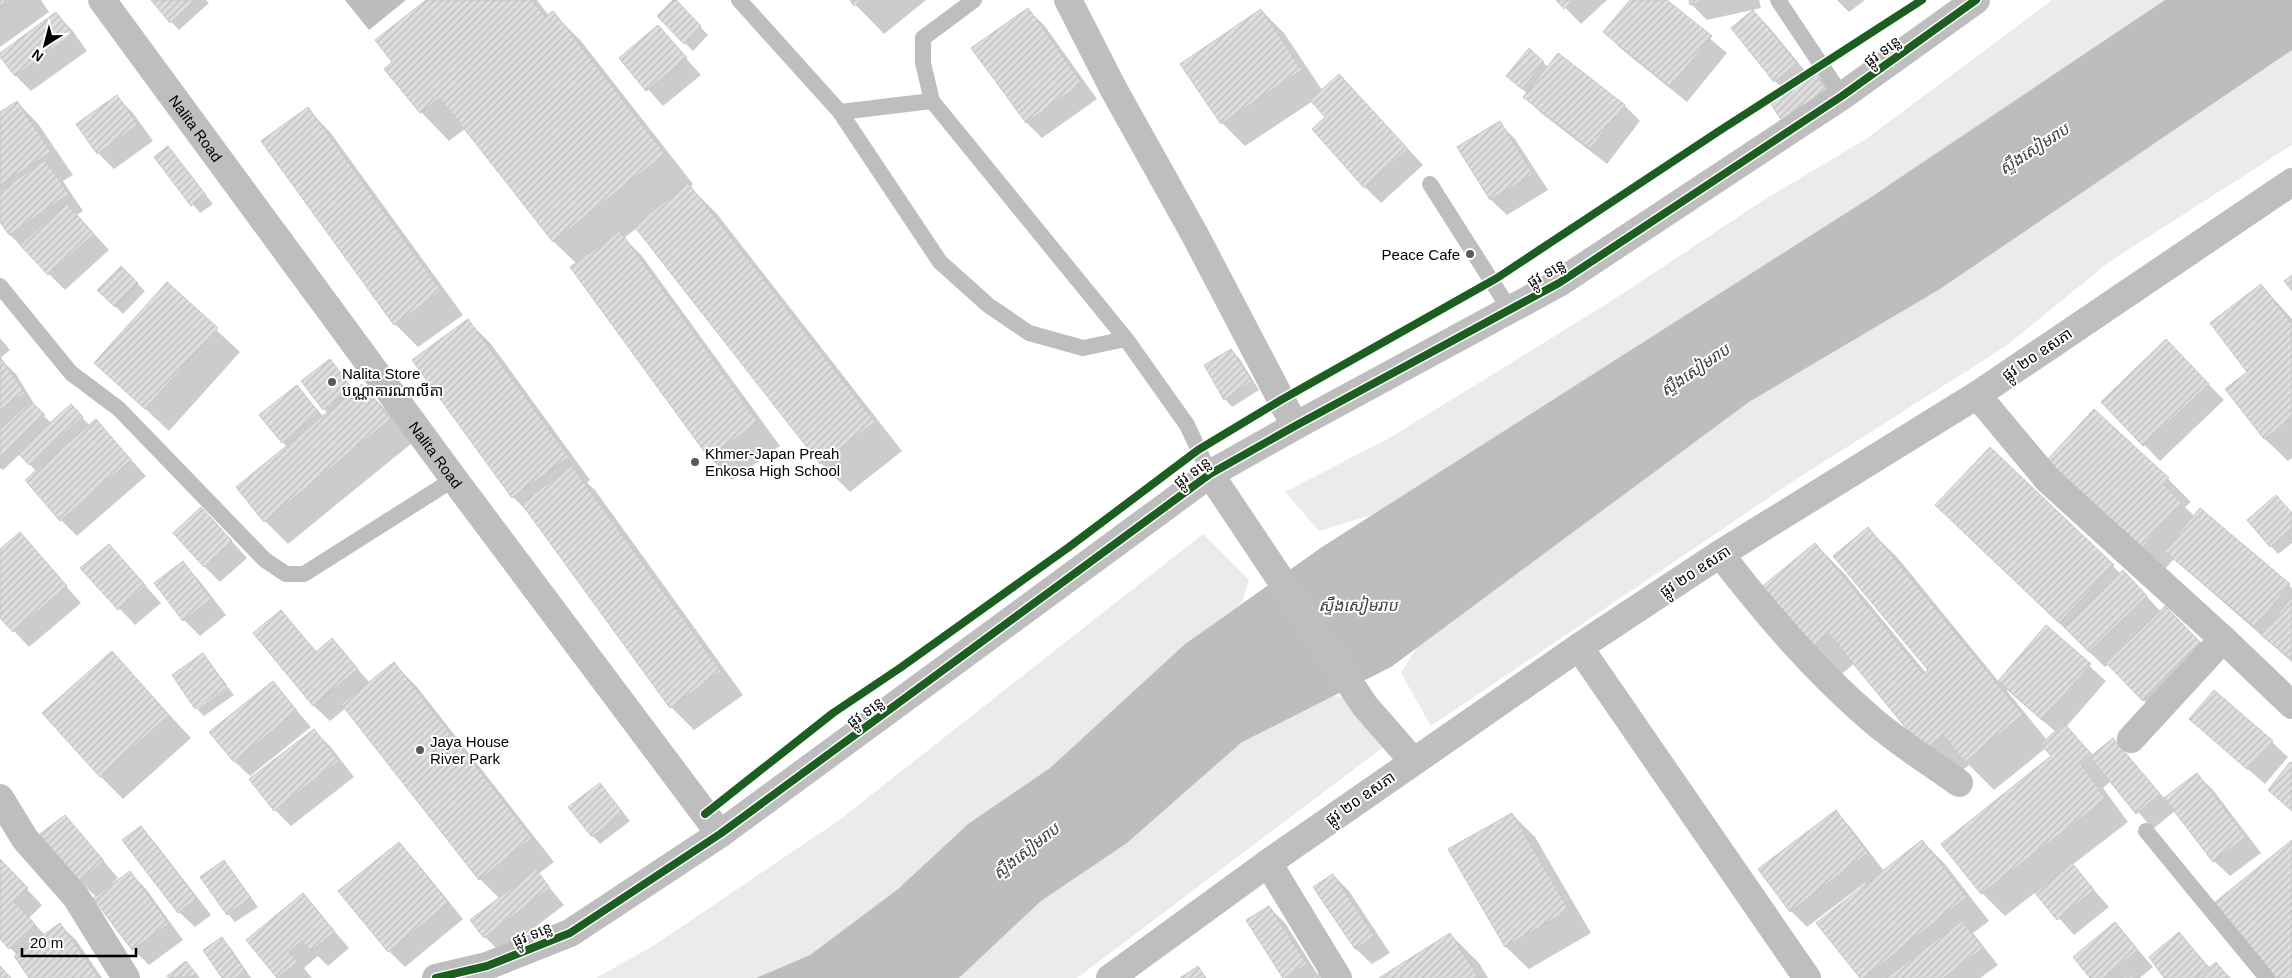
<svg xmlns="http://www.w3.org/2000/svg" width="2292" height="978" viewBox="0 0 2292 978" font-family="Helvetica,'Noto Sans Khmer',sans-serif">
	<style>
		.green { fill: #ebebeb }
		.water { fill: #bdbdbd }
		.shadow { fill: #0003; fill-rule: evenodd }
		.building { fill: url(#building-hatch); stroke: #c6c6c6 }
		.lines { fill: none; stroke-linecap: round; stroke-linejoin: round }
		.service { stroke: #bebebe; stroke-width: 16 }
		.minor { stroke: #bebebe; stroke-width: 28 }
		.tertiary { stroke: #bebebe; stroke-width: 28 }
		.cycleway-casing { stroke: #fff; stroke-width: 11 }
		.cycleway { stroke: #1b5e20; stroke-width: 8 }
		.poi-dot { fill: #595959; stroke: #fff; stroke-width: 2 }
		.labels { text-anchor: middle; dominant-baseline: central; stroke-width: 4; stroke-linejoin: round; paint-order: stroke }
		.street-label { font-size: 15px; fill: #000; stroke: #fff }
		.poi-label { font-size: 15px; fill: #000; stroke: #fff; text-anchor: start }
		.water-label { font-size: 16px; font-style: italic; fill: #424242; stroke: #fff }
	</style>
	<defs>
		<pattern id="building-hatch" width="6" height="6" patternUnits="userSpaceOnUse" patternTransform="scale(1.25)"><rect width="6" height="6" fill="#dedede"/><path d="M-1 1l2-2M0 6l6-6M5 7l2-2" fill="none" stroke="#bdbdbd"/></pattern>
	</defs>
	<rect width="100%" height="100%" fill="#fff"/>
	<path class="green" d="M2052,0h113l-273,183 -514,330 -59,18 -34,-39 106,-55 222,-137 149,-99 104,-62z
		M2292,50v95l-183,117 -103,84 -214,136 -361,244 -30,-53 16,-26 332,-245 191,-113z
		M1203,534l46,46 -7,23 -57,41 -135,124 -82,56 -70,65 -88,66 -54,23h-160l57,-32 185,-125z
		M1333,696l18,2 31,50 -305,230h-118l82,-77 86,-58 115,-101z"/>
	<path class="water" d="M345,0h61l-37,30z
		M2165,0h127v50l-352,239 -191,113 -358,265 -149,75 -115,101 -86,58 -82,77h-203l54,-23 88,-66 70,-65 82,-56 135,-124 137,-97 549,-350z"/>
	<path class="shadow" d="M0,0h41l8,12 -49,35z
		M151,0h55l3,3 -30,27z
		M429,0h108l12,16 4,-3 28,28 112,143 -3,3 27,27 185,237 -52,41 -29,-29 -184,-235 -13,10 18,18 138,190 -48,34 -23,-23 -132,-193 -23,-22 -88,-114 -17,13 -28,-29 -27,-50z
		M674,0l34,35 -15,16 -35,-35z
		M851,0h75l-42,34z
		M1558,0h49l-26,24z
		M1631,0h34l62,53 -40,49 -67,-54 -15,-16z
		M1690,0h69l2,8 -54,12 -16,-16z
		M1837,0h28l-16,12z
		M1028,10l16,15 53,74 -55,39 -15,-15 -54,-75z
		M1261,10l23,23 38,57 17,-15 84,90 -42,38 -16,-16 -38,-70 -14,-16 -68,45 -23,-23z
		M1753,11l16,16 41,50 5,-4 8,8 12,20 -49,-9 -11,-11 -42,-53z
		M56,14l16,16 15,21 -56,40 -15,-15z
		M658,27l43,48 -38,31 -42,-48z
		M1529,50l19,17 76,38 16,16 -33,43 -66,-51 -16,-16 3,-3 -13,-11z
		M117,97l16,16 20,28 -39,28 -16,-16z
		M17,102l22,23 34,50 -10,6 20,30 -6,4 32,35 -44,40 -55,-55 -9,-13 -1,1v-110z
		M307,109l23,23 133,183 -45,32 -23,-23z
		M1499,123l16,16 33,51 -41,25 -16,-15 -32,-53z
		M168,148l45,56 -13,9 -45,-56z
		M121,268l24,23 -22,23 -24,-24z
		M167,284l73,68 -71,79 -73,-68z
		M2261,285l31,34v139l-4,3 -23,-22 -39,-50 23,-17z
		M468,321l23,23 99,136 -3,3 8,7 148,205 -49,35 -23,-23 -139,-191 -19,-19z
		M0,338l10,12 -10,8z
		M1231,350l8,8 20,32 -27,17 -7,-8z
		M2182,357l42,43 -64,61 -57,-59z
		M0,359l16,15 22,36 13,13 28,-9 11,12 6,-5 50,55 -69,60 -16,-16 -24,-48 -17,-18 -17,16 -3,-2z
		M330,361l25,31 7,-6 23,23 27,34 -124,101 -23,-23 22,-74 -4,-5 14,-55 27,30 4,-3 -25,-32z
		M1990,449l131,125 17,13 23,25 55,49 -57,55 -50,-52 -4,3 -145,-139z
		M2048,460l120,19 23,23 -6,5 9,9 6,-6 92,78v74l-118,-103 -9,10z
		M2292,514v29l-14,11 -30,-34z
		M217,525l30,33 -27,24 -16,-16z
		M1868,529l29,28 102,125 47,-55 60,54 -40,46 28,29 19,-16 52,59 32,-24 16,15 48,63 -31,23 -16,-15 -38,-51 -23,19 -42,-48 -8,7 25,34 -56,43 37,42 -35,28 -38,-43 -31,24 -23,-23 -39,-49 110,-88 -7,-8 -52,42 -25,-25 -15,12 -99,-114 -17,14 -29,-28 6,-105 29,29 82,100 3,-3zM2008,690l7,7 41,35 -9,8 -40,-49z
		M20,534l61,69 -52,44 -29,-31v-66z
		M109,546l52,57 -26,22 -53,-57z
		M182,563l16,16 28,36 -26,21 -16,-16z
		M281,612l36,40 15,-12 38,43 24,-19 23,23 137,175 -16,12 26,31 -63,48 -16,-16 -13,-17 28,-21 -20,-20 -134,-171 -16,13 -16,-15 -60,-72z
		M112,653l79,85 -68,61 -23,-23z
		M203,655l24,30 -31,22z
		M273,683l38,44 -61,49 -16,-15z
		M228,687l6,8 -30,21 -7,-7z
		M2191,719l81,23 16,15 -23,27z
		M314,731l16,15 24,31 -63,49 -16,-16z
		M600,784l30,37 -30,23 -7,-8z
		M1836,812l15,16 33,43 38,-30 23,23 44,57 -16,12 25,32 -18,13h-118l3,-95 -58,44 -16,-16z
		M1512,814l23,23 56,96 -62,36 -23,-22 -56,-97z
		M65,816l53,62 -7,6 2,1 17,-12 16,16 37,51 -34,25 -16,-16 -37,-52 -16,-16z
		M141,828l15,16 55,71 -16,12 -16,-15z
		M398,843l16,16 49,60 -58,48 -16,-16 -49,-60z
		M0,861l42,44 -13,13 16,17 15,-10 16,15 26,38h-72l-13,-23 -17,-17z
		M224,862l34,45 -23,15 -7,-8z
		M1333,875l16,16 41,62 -18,11 -16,-15 -41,-62z
		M303,895l46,53 -21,18 -10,-10 -14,12 8,10h-33l-31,-38z
		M1269,907l16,16 33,52 5,3h-38z
		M2115,923l38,44 -13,11h-48z
		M1450,934l29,29 9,15h-107z
		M2179,934l31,34 6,-4 15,14h-64z
		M222,939l8,8 21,31h-27z
		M186,963l14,15h-29l-2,-2z"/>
	<path class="building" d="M0,0h12l-12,8z
		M151,0h45l-26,23z
		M426,0h106l13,17 8,-6 112,143 -112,88 -113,-144 -20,15 -36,-44 8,-7 -17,-22z
		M673,0h3l25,26 -17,18 -27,-28z
		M850,0h12l-8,6z
		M1556,0h18l-10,9z
		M1630,0h37l45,36 -42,51 -67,-55z
		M1689,0h23l-22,5z
		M1028,8l54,75 -56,40 -55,-75z
		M1261,9l41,61 -81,54 -41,-60z
		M1753,10l44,53 -23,19 -43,-54z
		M56,12l17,22 -58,42 -15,-19v-4z
		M658,25l29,33 -41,33 -27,-33z
		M1529,48l15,14 -22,27 -16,-13z
		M1558,53l67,52 -35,44 -67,-52z
		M1815,72l13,20 -46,29 -13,-20z
		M1339,74l69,75 -44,39 -52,-59 13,-12 -15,-17z
		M117,95l21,30 -41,29 -21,-30z
		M17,101l34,51 -51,33v-73z
		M308,107l133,184 -47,34 -133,-184z
		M1500,121l33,53 -43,26 -33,-53z
		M168,146l38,49 -15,11 -37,-49z
		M45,160l24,34 -60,41 -9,-13v-31z
		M688,183l187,239 -55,42 -186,-238z
		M66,203l28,31 -46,41 -28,-30z
		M620,231l138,191 -49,36 -139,-191z
		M121,266l17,17 -23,24 -18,-17z
		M2292,275v16l-8,-10z
		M167,282l51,46 -73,81 -51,-46z
		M2261,284l31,40v94l-28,21 -39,-50 22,-17 -37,-49z
		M468,319l101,138 -57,41 -100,-138z
		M2166,339l43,45 -66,62 -42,-44z
		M1231,349l21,32 -28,19 -20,-35z
		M0,357l25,36 -25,17z
		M330,359l22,29 -29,22 -22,-29z
		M362,384l29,35 -127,103 -28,-35z
		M297,385l22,28 -37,30 -23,-28z
		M31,401l14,14 -45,43v-28z
		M71,404l12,13 -54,48 -12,-13z
		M2094,409l75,69 -6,6 19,19 -40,44 -95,-87z
		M96,419l35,41 -71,61 -35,-41z
		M1990,447l124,118 -55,58 -124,-118z
		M572,466l149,205 -51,37 -149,-205z
		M2276,495l16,18v15l-22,19 -23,-27z
		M201,507l31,34 -28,26 -31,-34z
		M2200,508l90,76 -35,43 -91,-76z
		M1868,527l155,188 -58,47 -22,-27 -19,15 -96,-117 -20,17 -49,-61 56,-46 108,131 5,-4 -95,-114z
		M20,532l47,54 -54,46 -13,-14v-69z
		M109,544l37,42 -28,24 -38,-42z
		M183,561l28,38 -28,22 -29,-38z
		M2123,570l24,26 -58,56 -25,-25z
		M2290,599l2,1v60l-31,-25z
		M2165,606l37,38 -59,57 -37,-38z
		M281,610l35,42 16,-14 26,31 -45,37 -60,-73z
		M2046,625l45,39 -49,56 -44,-39z
		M112,651l57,64 -69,62 -58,-64z
		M203,653l24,34 -32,22 -23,-34z
		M394,662l138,176 -53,42 -138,-176z
		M273,681l24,30 -63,51 -25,-30z
		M2214,690l59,51 -25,29 -59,-51z
		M2064,723l28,32 -11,9 25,35 -125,95 -40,-50 110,-88 -10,-12z
		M314,729l25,32 -65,50 -25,-32z
		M2113,738l47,56 -24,20 -46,-57z
		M2290,762l2,1v48l-24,-21z
		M2197,773l49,64 -33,25 -49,-64z
		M600,783l23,30 -31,24 -24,-30z
		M1836,810l32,43 -78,59 -32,-43z
		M1512,813l57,97 -64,37 -57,-98z
		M65,815l39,46 -25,21 -39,-48z
		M141,826l56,73 -19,14 -56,-73z
		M1922,840l45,57 -103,81h-4l-44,-55z
		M2292,840v138h-16l-62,-75z
		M399,842l50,61 -61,49 -50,-61z
		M0,859l28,29 -14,14 21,22 -26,25 -9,-10z
		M224,860l27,38 -24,17 -27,-38z
		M2072,863l22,27 -37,30 -22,-27z
		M536,869l14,19 -66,50 -14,-18z
		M130,871l39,53 -37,26 -39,-52z
		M1333,874l42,63 -20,12 -42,-62z
		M303,893l32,39 -24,19 -9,-10 -13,11 9,10 -21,16 -31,-38z
		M1269,906l38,58 -22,14h-2l-37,-58z
		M1962,921l21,27 -39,30h-58z
		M2115,922l23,28 -33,28h-15l-17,-21z
		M60,923l39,55h-70l-15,-22z
		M2179,932l30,36 -13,10h-32l-15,-21z
		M1450,933l29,45h-100z
		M222,937l24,36 -7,5h-17l-19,-28z
		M186,961l12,15 -29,2 -2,-2z
		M2216,962l13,16h-33l13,-10z
		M0,966l11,12h-11z
		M1198,966l8,12h-26z
		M2130,972l5,6h-13z
		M1319,973l4,5h-11z"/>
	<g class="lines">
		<path class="service" d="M739,0l101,112 92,-11 194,238 61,86 23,49
			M1778,0l64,96
			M932,101l-9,-38v-25l51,-38
			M840,112l100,150 48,43 41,28 54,15 43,-9
			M1430,184l80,126
			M0,286l71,87 48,36 146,151 21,14h18l150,-95
			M2146,831l121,147"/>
		<g class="minor">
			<path id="s1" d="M102,0l352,479 266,355"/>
			<path d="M1068,0l46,90 81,145 100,191"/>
			<path d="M1977,395l71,85 175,159 -92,100"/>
			<path d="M1210,474l155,232 48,55"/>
			<path d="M1720,554c46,59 93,115 150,164 27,24 60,44 89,65"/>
			<path d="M2223,639l69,66"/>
			<path d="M1579,647l228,331"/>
			<path d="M0,798l25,41 51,58 50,81"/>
			<path d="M1268,863l70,115"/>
		</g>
		<path class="tertiary" d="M436,978l51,-12 83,-33 150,-99 490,-360 85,-48 264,-143 283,-187 134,-96
			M1110,978l158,-115 311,-216 141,-93 257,-159 315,-213"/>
		<defs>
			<path id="cycleway" d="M705,814l128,-101 67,-45 169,-121 129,-97 83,-50 216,-122 222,-147 203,-131
				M436,978l51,-12 83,-33 150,-99 490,-360 85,-48 264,-143 283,-187 134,-96"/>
		</defs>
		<use href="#cycleway" class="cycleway-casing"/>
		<use href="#cycleway" class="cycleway"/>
	</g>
	<g class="poi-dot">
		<circle cx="1470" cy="254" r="5"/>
		<circle cx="332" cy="382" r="5"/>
		<circle cx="695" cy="462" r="5"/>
		<circle cx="420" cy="750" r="5"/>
	</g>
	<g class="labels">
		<g class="street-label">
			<text transform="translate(1882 51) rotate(-36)">ផ្លូវ ទន្លេ</text>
			<text stroke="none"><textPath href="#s1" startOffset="159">Nalita Road</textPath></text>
			<text transform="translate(1546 273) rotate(-30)">ផ្លូវ ទន្លេ</text>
			<text transform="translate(2037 354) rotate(-34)">ផ្លូវ ២០ ឧសភា</text>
			<text stroke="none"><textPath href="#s1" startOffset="564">Nalita Road</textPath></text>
			<text transform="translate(1192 472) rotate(-35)">ផ្លូវ ទន្លេ</text>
			<text transform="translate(1695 571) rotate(-33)">ផ្លូវ ២០ ឧសភា</text>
			<text transform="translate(865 712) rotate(-36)">ផ្លូវ ទន្លេ</text>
			<text transform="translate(1360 798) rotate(-35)">ផ្លូវ ២០ ឧសភា</text>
			<text transform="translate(532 934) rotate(-22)">ផ្លូវ ទន្លេ</text>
		</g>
		<g class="poi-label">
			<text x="1460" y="254" text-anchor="end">Peace Cafe</text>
			<text x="342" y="373">Nalita Store<tspan x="342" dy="17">បណ្ណាគារណាលីតា</tspan></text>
			<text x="705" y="453">Khmer-Japan Preah<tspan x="705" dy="17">Enkosa High School</tspan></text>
			<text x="430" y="741">Jaya House<tspan x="430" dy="17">River Park</tspan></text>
		</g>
		<g class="water-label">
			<text transform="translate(2034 149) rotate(-33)">ស្ទឹងសៀមរាប</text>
			<text transform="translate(1695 370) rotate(-34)">ស្ទឹងសៀមរាប</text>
			<text x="1358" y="605">ស្ទឹងសៀមរាប</text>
			<text transform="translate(1026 851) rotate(-38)">ស្ទឹងសៀមរាប</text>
		</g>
	</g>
	<g transform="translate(45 45) rotate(216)" stroke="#ffffff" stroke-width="4" paint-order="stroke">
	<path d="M0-4L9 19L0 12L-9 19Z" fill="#000000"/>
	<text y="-8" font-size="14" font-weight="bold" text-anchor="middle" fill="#000000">N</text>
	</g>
	<path d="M22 948v8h114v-8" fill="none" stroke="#000000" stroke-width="2.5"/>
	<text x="30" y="948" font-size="15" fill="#000000" stroke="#ffffff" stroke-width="4" paint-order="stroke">20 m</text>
</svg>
